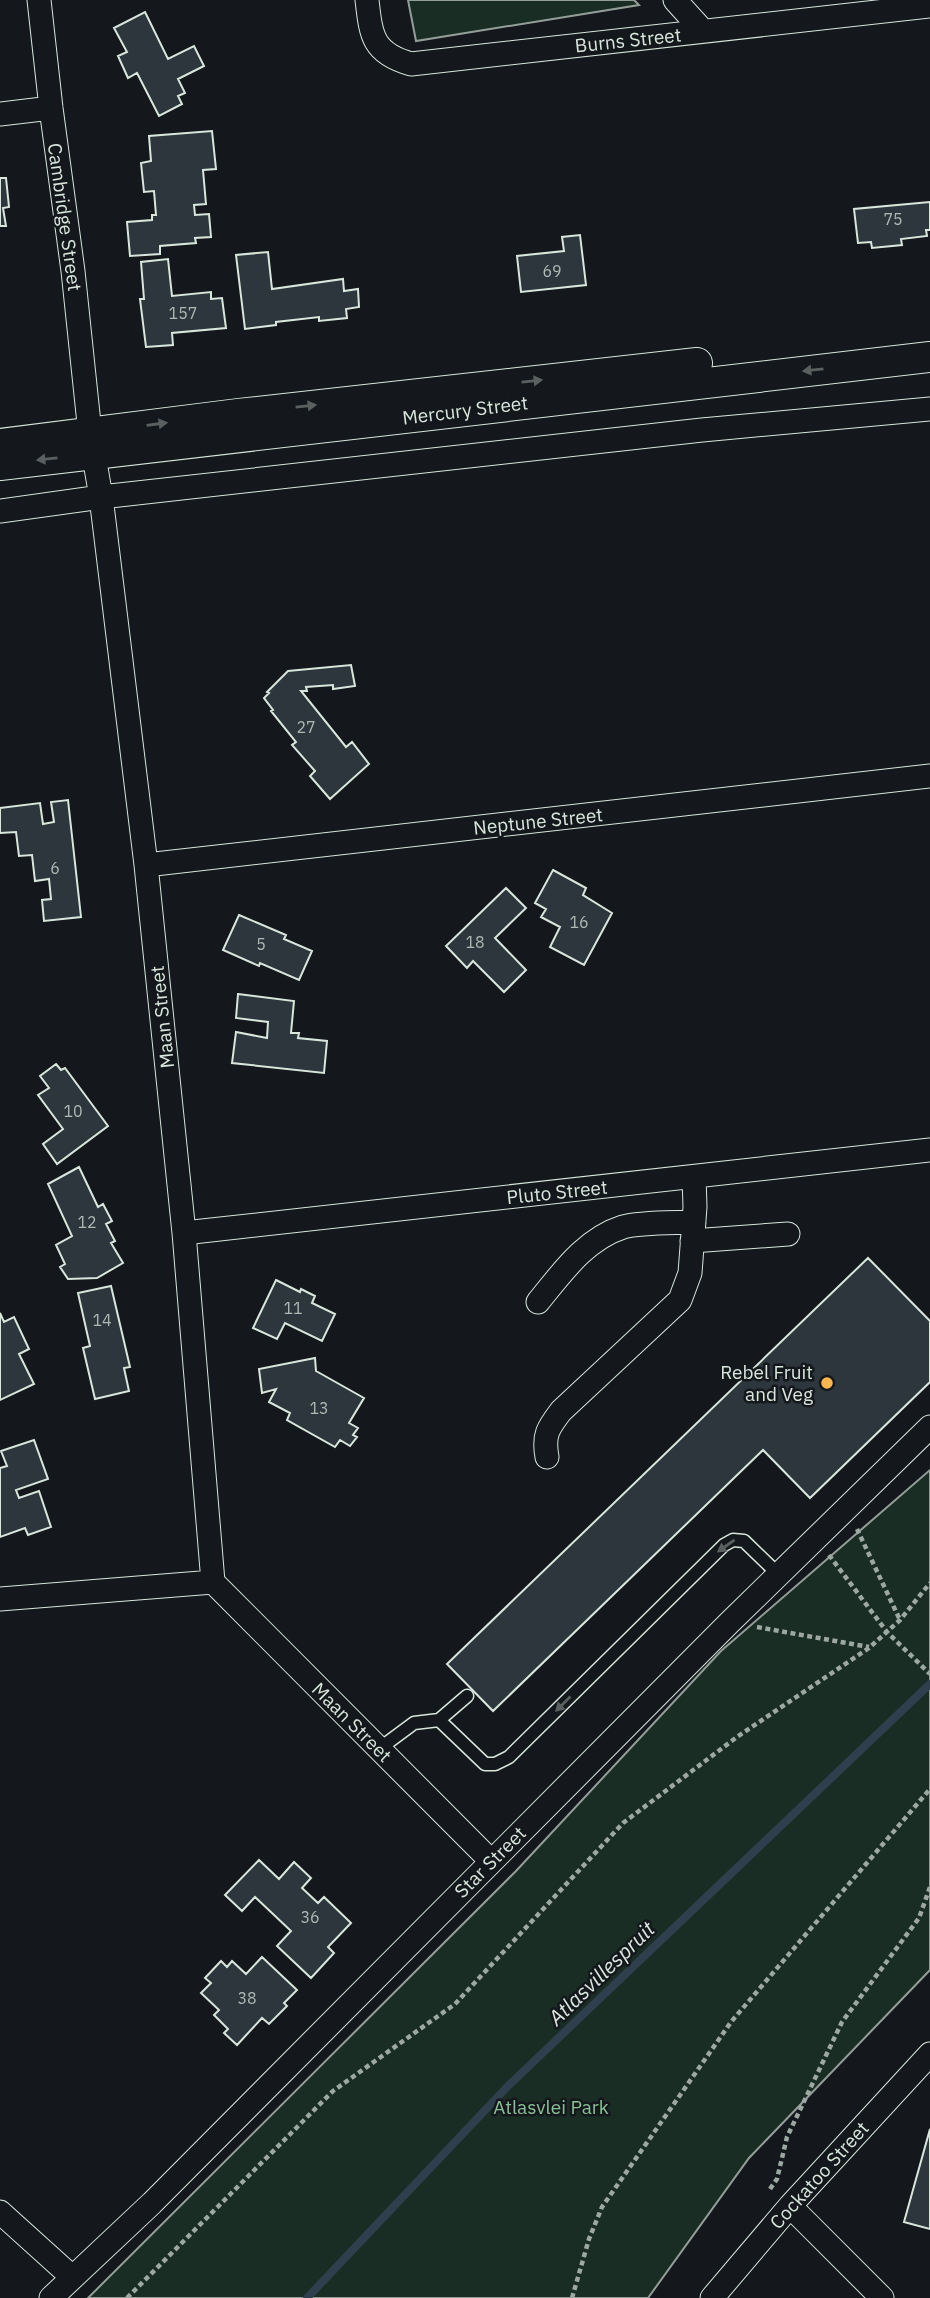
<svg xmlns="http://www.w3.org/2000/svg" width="930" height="2298" viewBox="0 0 930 2298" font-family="'IBM Plex Sans',sans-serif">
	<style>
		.green { fill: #1a2d24; stroke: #939e99; stroke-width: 2 }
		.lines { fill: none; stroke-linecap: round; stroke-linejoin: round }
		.stream { stroke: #2f3f4d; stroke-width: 8 }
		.building { fill: #2c363c; stroke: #d8e6dc; stroke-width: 2 }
		.service-casing { stroke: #d8e6dc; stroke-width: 15 }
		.minor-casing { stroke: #d8e6dc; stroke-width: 25 }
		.tertiary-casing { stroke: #d8e6dc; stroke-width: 32 }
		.path { stroke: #9da8a2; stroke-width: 4.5; stroke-dasharray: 5 3.5; stroke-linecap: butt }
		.service { stroke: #14181c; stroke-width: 12 }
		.minor { stroke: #14181c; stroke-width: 23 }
		.tertiary { stroke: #14181c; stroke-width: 30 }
		.oneway { fill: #59605f }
		.poi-dot { fill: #ffb74d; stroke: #14181c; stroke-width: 2.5 }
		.labels { text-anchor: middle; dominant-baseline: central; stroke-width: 5; stroke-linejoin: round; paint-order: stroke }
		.number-label { font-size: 16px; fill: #adbab4 }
		.street-label { font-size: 19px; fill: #d8e6dc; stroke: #14181c }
		.poi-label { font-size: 19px; fill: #d8e6dc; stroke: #14181c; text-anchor: end }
		.park-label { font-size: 19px; fill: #8ac095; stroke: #14181c }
		.water-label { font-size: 21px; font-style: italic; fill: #d8e6dc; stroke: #14181c }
	</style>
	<rect width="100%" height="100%" fill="#14181c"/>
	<path class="green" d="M408,0h226l5,5 -223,36z
		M930,1470v500l-181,188 -101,140h-560l428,-427 205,-220z"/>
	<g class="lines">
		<path class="stream" d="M307,2298l202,-213 421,-401"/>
	</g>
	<path class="building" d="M145,12l23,47 26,-13 10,20 -26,13 7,14 -7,3 4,8 -23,12 -22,-43 -9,5 -10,-22 9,-4 -13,-24z
		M212,131l4,38 -13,1 3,34 -12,1 1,10 14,-1 2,23 -16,1 1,5 -36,3v8l-30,2 -3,-34 25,-2v-5h4l-2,-24 -10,1 -3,-29 10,-2 -2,-25z
		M0,178h6l3,29 -6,1 3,18h-6z
		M930,202v28h-4l1,6 -26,3 1,6 -30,3 -1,-6 -13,1 -4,-34z
		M580,235l6,50 -65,7 -4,-36 47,-5 -2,-14z
		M268,252l4,37 71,-10 1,12 14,-2 1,18 -13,2 1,9 -28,3v-4l-43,5v3l-31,4 -9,-74z
		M168,259l4,37 39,-4v7l11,-1 4,30 -54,5 1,12 -27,2 -6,-48h4l-3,-37z
		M351,665l4,21 -22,3v-4l-27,2 1,4h-6l45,56 6,-5 17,22 -39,35 -20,-23 5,-5 -23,-26 4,-3 -25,-31 2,-1 -9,-12 5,-5 -2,-1 21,-21z
		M68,800l13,117 -37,4 -2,-21 9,-1 -2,-20 -14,2 -3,-26 -13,1 -3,-24 -16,1v-25l40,-5 3,21 11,-2 -3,-20z
		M553,870l33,18 -3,7 29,18 -28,52 -34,-18 10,-20 -19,-10 5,-8 -11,-6z
		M506,888l20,20 -31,30 31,32 -22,22 -31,-31 -6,7 -21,-22z
		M239,915l47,20 -2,4 28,12 -13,29 -39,-17 -1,3 -36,-16z
		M238,994l56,7 -3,32h8l-1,5 29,3 -3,32 -92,-10 4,-31 31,6 1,-16 -32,-4z
		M56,1064l5,6 4,-2 43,58 -51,38 -14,-20 20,-15 -25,-34 11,-7 -9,-12z
		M79,1167l19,40 5,-3 9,17 -6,3 9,17 -4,2 12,20 -26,15 -29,1 -8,-12 5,-3 -9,-19 16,-9 -24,-52z
		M868,1258l62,63v61l-120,116 -47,-48 -270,261 -46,-47z
		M276,1280l24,12 1,-3 14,7 -3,7 23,11 -13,27 -37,-18 -8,16 -24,-11z
		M111,1286l19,81 -6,1 5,23 -34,8 -12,-51 7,-2 -12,-53z
		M0,1313l4,9 10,-5 15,32 -10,5 15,30 -34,16z
		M315,1358l1,13 48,27 -15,25 9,5 -5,7 4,2 -7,9 -10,-6 -5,7 -48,-27 3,-7 -21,-11 7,-13 -14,4 -3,-24z
		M34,1440l14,39 -32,11 3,8 20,-7 12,36 -23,8 -3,-7 -25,9v-69l7,-2 -6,-15z
		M259,1860l20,19 15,-17 17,16 -9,10 16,15 6,-6 27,26 -23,24 6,6 -23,25 -34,-32 14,-15 -36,-34 -13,14 -17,-16z
		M262,1957l35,33 -13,13 3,3 -18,18 -7,-6 -25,27 -13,-12 4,-4 -14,-14 5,-5 -18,-17 10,-10 -6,-5 16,-17 6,6 5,-6 14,13z
		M930,2129v100l-26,-7z"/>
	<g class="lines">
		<defs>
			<path id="service" d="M439,1720l28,-24
				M379,1749l35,-26 25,-3 46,44h10l14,-7 215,-212 9,-5 11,1 34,33"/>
			<path id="minor" d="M39,0l12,108 22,163 17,162 11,64 45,368 38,368 29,349 278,279
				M367,0c4,35 5,53 44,64l519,-58
				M675,0l28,31
				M0,114l51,-6
				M0,511l101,-14 601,-67 228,-21
				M146,865l784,-89
				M184,1233l746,-83
				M692,1241l96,-7
				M538,1302c23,-28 47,-63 85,-75 18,-5 51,-4 71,-5
				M547,1457c-4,-22 1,-29 14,-46l119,-111 10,-27 5,-66 -1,-30
				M0,1599l213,-17
				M790,2206l92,92
				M0,2212l72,65
				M51,2298l101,-95 577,-580 201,-196
				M712,2298l78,-92 140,-152"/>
			<path id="tertiary" d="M0,444l238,-30 459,-51
				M0,465l930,-108"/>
		</defs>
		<use href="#service" class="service-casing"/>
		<use href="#minor" class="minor-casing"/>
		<use href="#tertiary" class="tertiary-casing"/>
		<path class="path" d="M857,1529l43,91
			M829,1555l58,77 43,42
			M757,1627l112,20
			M770,2189l7,-10 10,-42 55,-115 77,-104 11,-31
			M127,2298l206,-207 122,-87 168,-181 114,-86 132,-89 31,-28 30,-37
			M572,2298l17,-59 13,-32 129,-185 199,-233"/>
		<use href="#service" class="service"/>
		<use href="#minor" class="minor"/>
		<use href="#tertiary" class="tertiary"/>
	</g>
	<defs><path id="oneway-solid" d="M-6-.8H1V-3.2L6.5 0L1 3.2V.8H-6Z" transform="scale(1.75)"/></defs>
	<g class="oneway">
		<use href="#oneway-solid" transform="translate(813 370) rotate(174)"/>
		<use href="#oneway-solid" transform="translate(532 381) rotate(-6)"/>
		<use href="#oneway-solid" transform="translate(306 406) rotate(-6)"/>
		<use href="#oneway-solid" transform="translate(157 424) rotate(-8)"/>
		<use href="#oneway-solid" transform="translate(47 459) rotate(174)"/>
		<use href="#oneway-solid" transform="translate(726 1546) rotate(145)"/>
		<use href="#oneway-solid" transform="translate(563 1704) rotate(135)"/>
	</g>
	<circle class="poi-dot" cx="827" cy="1383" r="7"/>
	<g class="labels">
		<g class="number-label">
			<text x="893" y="219">75</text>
			<text x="552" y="271">69</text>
			<text x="183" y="313">157</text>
			<text x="306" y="727">27</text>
			<text x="55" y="868">6</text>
			<text x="579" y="922">16</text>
			<text x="475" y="942">18</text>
			<text x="261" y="944">5</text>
			<text x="73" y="1111">10</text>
			<text x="87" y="1222">12</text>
			<text x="293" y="1308">11</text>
			<text x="102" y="1320">14</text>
			<text x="319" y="1408">13</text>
			<text x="310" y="1917">36</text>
			<text x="247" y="1998">38</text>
		</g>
		<g class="street-label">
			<text transform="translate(628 40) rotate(-6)">Burns Street</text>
			<text transform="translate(65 217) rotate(82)">Cambridge Street</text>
			<text transform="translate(465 410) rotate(-7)">Mercury Street</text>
			<text transform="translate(538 821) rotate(-6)">Neptune Street</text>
			<text transform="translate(162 1017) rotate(-96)">Maan Street</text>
			<text transform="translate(557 1192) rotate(-6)">Pluto Street</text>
			<text transform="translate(352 1722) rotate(45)">Maan Street</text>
			<text transform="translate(490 1862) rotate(-45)">Star Street</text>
			<text transform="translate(819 2175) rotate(-48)">Cockatoo Street</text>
		</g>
		<g class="poi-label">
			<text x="813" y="1372">Rebel Fruit<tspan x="813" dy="22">and Veg</tspan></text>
		</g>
		<g class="park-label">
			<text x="551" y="2107">Atlasvlei Park</text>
		</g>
		<g class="water-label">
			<text transform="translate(601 1973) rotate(-44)">Atlasvillespruit</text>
		</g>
	</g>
</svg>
